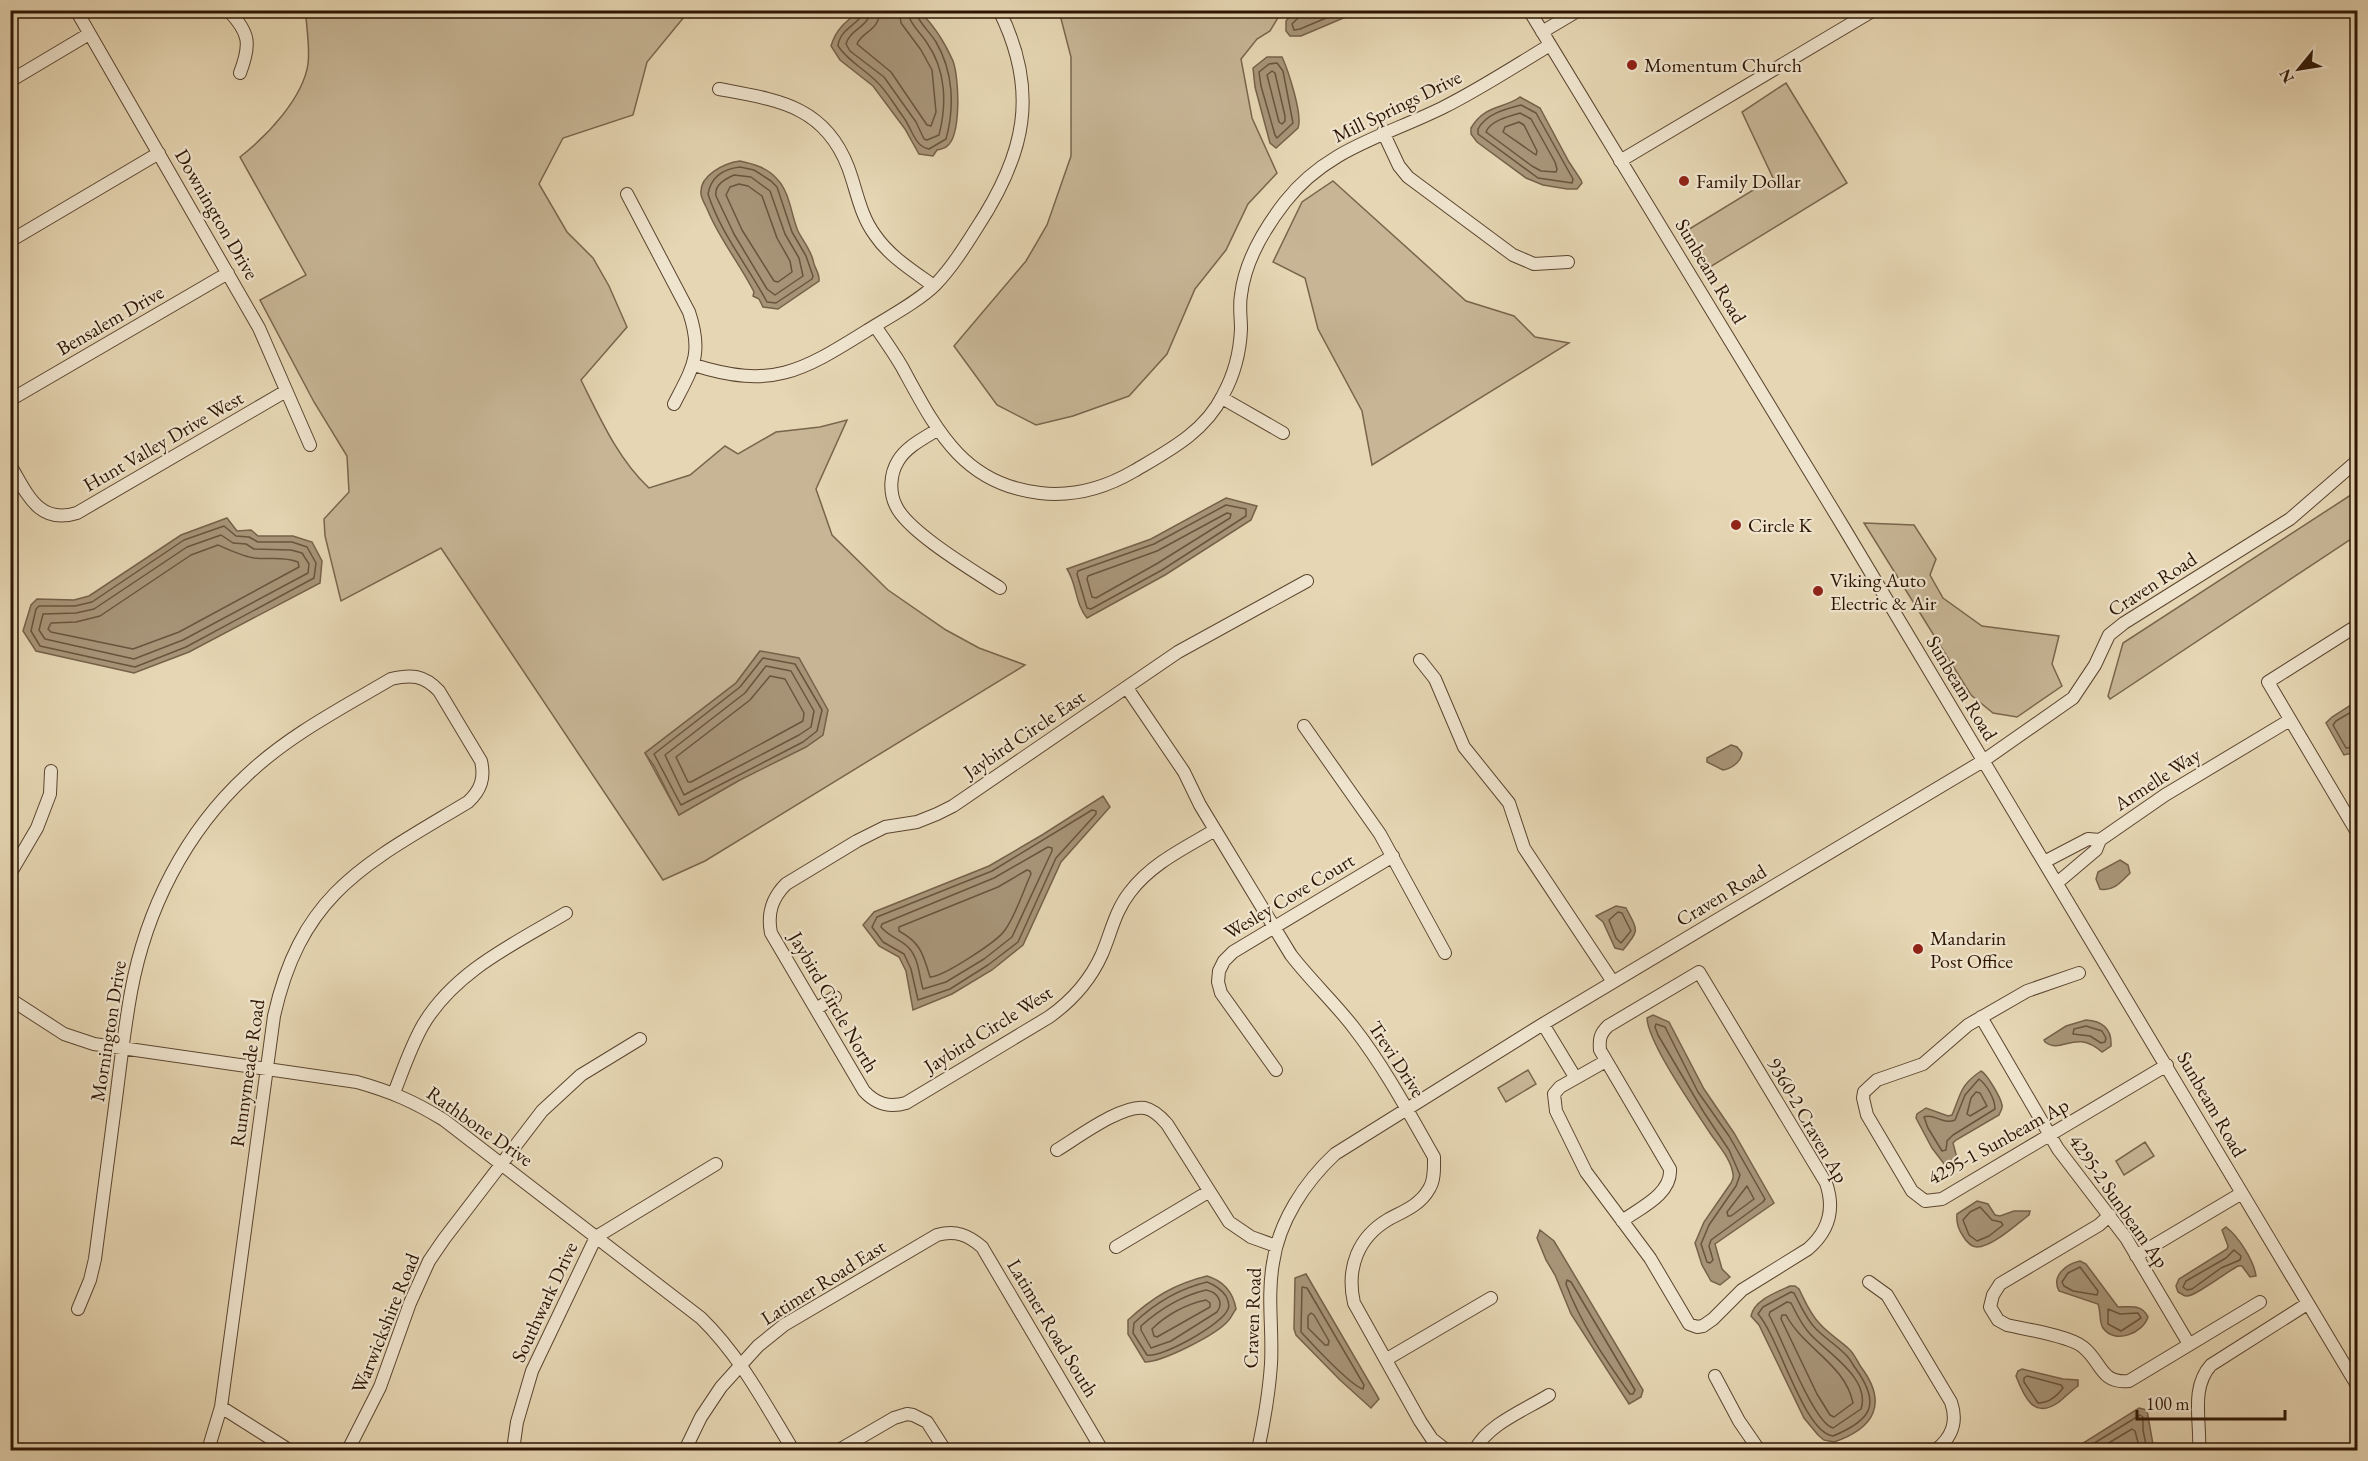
<svg xmlns="http://www.w3.org/2000/svg" width="2368" height="1461" viewBox="0 0 2368 1461" font-family="'EB Garamond',serif">
	<style>
		.green { fill: #c7b595; stroke: #7a654c; stroke-width: 1.5; fill-rule: evenodd }
		.water { fill: #a79477; stroke: #766149; stroke-width: 1.5 }
		.lines { fill: none; stroke-linecap: round; stroke-linejoin: round }
		.shore { stroke: #6a543d; stroke-width: 1.5 }
		.minor-casing { stroke: #5b452f; stroke-width: 14 }
		.minor { stroke: #efe4ce; stroke-width: 12 }
		.poi-dot { fill: #8f2418; stroke: #efe4ce; stroke-width: 2 }
		.labels { text-anchor: middle; dominant-baseline: central; stroke-width: 4.5; stroke-linejoin: round; paint-order: stroke }
		.poi-label { font-size: 20px; fill: #2d1503; stroke: #efe4ce; text-anchor: start }
		.street-label { font-size: 20px; fill: #2d1503; stroke: #efe4ce }
	</style>
	<rect width="100%" height="100%" fill="#e6d6b3"/>
	<filter id="stains"><feTurbulence type="fractalNoise" baseFrequency=".00333" numOctaves="4"/><feColorMatrix values="0 0 0 0 .2 0 0 0 0 .09 0 0 0 0 .02 0 0 0 .5 -.17"/></filter>
	<radialGradient id="worn" r=".72"><stop offset=".6" stop-color="#630" stop-opacity="0"/><stop offset="1" stop-color="#630" stop-opacity=".3"/></radialGradient>
	<path class="green" d="M302,11h387l-42,51 -14,53 -70,23 -24,46 28,48 26,26 16,28 18,41 -46,53c19,38 37,79 68,108l41,-13 35,-29 13,8 38,-22 44,-5 27,-7 -31,69 16,46 56,55 58,40 33,18 46,17 -320,196 -42,19 -222,-332 -100,53 -16,-65 -1,-17 25,-27 -2,-36 -33,-54 -54,-102 46,-25 -66,-118c27,-21 63,-59 68,-93 2,-15 -1,-33 -2,-47zM760,651l-22,130 -59,34 -34,-62 91,-70z
		M1059,11h223l-12,20 -13,8 -16,20 11,59 25,55 -29,31 -22,46 -31,39 -28,65 -38,42 -56,20 -37,9 -39,-20 -43,-59 72,-85 21,-36 24,-69v-99z
		M1786,83l61,100 -137,84 -24,-36 87,-53 -31,-66z
		M1333,181l133,120 48,15 21,21 34,6 -197,122 -10,-54 -44,-82 -13,-51 -32,-16 29,-60z
		M2357,491v44l-247,164 -2,-3 15,-53z
		M1864,523l50,2 22,34 -6,16 13,23 39,28 77,10 -7,28 10,22 -45,31 -24,-4 -22,-18z
		M1528,1070l8,14 -30,18 -8,-14z
		M2145,1142l9,14 -30,19 -8,-14z"/>
	<path class="water" d="M861,10l58,1c14,13 26,32 34,50 6,16 9,76 -7,86 -2,2 -6,2 -9,3l-4,6 -14,-2 -14,-25 -32,-43 -33,-26 -9,-14c5,-17 15,-25 30,-36z
		M1294,11v-1l66,1 -59,25h-11l-4,-5v-10z
		M1267,57h15c6,13 21,58 16,71l-22,20 -6,-5 -15,-56 -2,-19z
		M1520,97l20,11 29,54 12,18 1,3 -5,6h-10l-24,-4 -17,-7 -49,-36 -6,-8v-6c14,-24 33,-19 49,-31z
		M740,161c14,3 28,7 37,18 13,13 14,36 21,52 5,10 12,18 15,29 1,8 7,13 6,21l-41,28 -15,-2 -4,-8 -6,-3 1,-4c-14,-28 -34,-52 -46,-81 -2,-5 -7,-13 -7,-17 -2,-19 24,-31 39,-33z
		M1226,498l31,8 -6,14 -86,55 -78,43c-12,-14 -10,-34 -20,-49l84,-30z
		M227,518l10,13 14,-1 7,6h35l19,6 10,19 -2,22 -131,69 -55,21 -98,-22 -13,-20 8,-26 6,-6 37,1 15,-4 92,-61z
		M760,651l39,7 29,52 -5,25 -17,12 -68,34 -59,34 -25,-49 -9,-13 91,-70z
		M2357,701v51l-13,3 -18,-32 6,-6z
		M1731,745l6,2 5,6c-1,9 -11,16 -19,17l-16,-8v-4z
		M1103,796l7,11 -49,55 -38,83 -31,25 -40,24 -39,16 -7,-39 -7,-14 -20,-11 -16,-21 11,-13 115,-46 53,-31z
		M2120,860l8,5 2,8c-9,9 -17,19 -30,16l-4,-10 2,-7z
		M1616,906l10,2c12,23 14,22 -3,42l-8,-2 -12,-26 -7,-6z
		M1653,1015l16,7 35,67 30,44 40,70 -59,41 7,25 8,8 -10,8 -9,-4 -9,-16 -7,-22 9,-21 27,-39c2,-4 3,-5 2,-9 -2,-15 -15,-29 -23,-41 -15,-23 -62,-90 -63,-115z
		M2086,1020c16,1 26,9 25,26l-9,6c-28,-24 -39,3 -57,-10l-1,-2 22,-14z
		M1981,1071c6,3 20,27 21,34 1,4 -2,7 -3,10l-43,25 -3,3 4,15 -7,7h-5l-13,-17 -16,-30 1,-4 9,-6 22,8 4,-1c9,-21 8,-30 29,-44z
		M1977,1201l11,3 7,11 5,1 14,-5h16l-1,4c-12,9 -37,32 -52,32 -6,0 -11,-6 -14,-11 -5,-7 -7,-13 -6,-22z
		M2226,1227c13,10 28,34 30,49l-6,1 -8,-11h-4c-10,5 -45,32 -52,30 -3,0 -5,-3 -8,-4l-2,-6 3,-7 48,-30 1,-3 -6,-16z
		M1540,1230l14,11 89,149 -2,7 -12,7 -58,-90 -16,-39 -9,-15 -9,-22z
		M2080,1261l6,3 32,43c13,0 24,-3 30,10 -5,16 -33,28 -45,11 -4,-6 -2,-16 -5,-24l-39,-13c-8,-15 7,-27 21,-30z
		M1306,1274l73,125 -8,9 -31,-28 -44,-45 -2,-6 1,-51z
		M1207,1276c17,5 26,16 29,33 -3,4 -5,9 -8,12 -12,14 -66,41 -83,41l-17,-28v-14c24,-22 46,-36 79,-44z
		M1790,1286h5l4,3c6,12 11,25 21,35 8,9 19,16 28,24 6,5 9,13 13,19 27,36 14,61 -27,75l-10,-2 -6,-5 -14,-17 -45,-93 -8,-9c3,-16 26,-24 39,-30z
		M2022,1369l41,10 15,1v6c-7,5 -13,11 -19,16 -25,18 -35,-5 -43,-26l2,-5z
		M2139,1408l8,2 7,40h-82z"/>
	<g class="lines">
		<path class="shore" d="M863,10c-2,15 -23,17 -25,36 10,15 25,22 38,35 11,10 19,25 28,37 8,11 11,29 25,31l17,-10c9,-33 7,-68 -10,-97 -6,-10 -19,-21 -21,-32
			M871,10c-2,17 -21,19 -25,34l4,7 34,26 32,45 8,17 3,1 12,-5c8,-31 7,-65 -12,-92 -6,-10 -19,-20 -19,-33
			M880,10c-1,22 -17,20 -23,34l34,28 36,53 4,1 5,-14 -4,-42 -11,-20 -20,-27 -2,-13
			M1300,10l-1,7 -7,7 2,6 6,-1 45,-19
			M1277,63l6,8 10,52 -16,15 -2,-3 -14,-49 -2,-14 10,-8z
			M1272,71l3,2 10,43v5l-3,3 -3,-2 -12,-47z
			M1521,105l15,8 37,66 -1,4 -34,-5 -60,-44v-5c8,-15 27,-20 43,-24z
			M1520,113l11,6 24,43 2,7 -1,3 -15,-1 -9,-5 -46,-34c4,-11 23,-16 34,-19z
			M1519,122l5,3 13,26 -1,4 -33,-23 2,-5z
			M740,167l14,3 17,11 6,6 15,45 14,24 7,20 -1,3 -36,24 -9,-1c-19,-36 -46,-68 -59,-108 3,-17 15,-25 32,-27z
			M734,175l17,2 19,14 15,43 14,24 4,18 -28,19 -8,-6 -33,-55 -18,-38c-2,-11 9,-17 18,-21z
			M739,184l9,2 14,10 15,42 13,23 2,11 -14,10 -4,-1 -32,-51 -16,-35 4,-8z
			M1226,505l20,4v7l-84,54 -71,39 -4,-1 -10,-34 1,-3 76,-27z
			M1227,513l4,1 -1,4 -72,45 -62,35 -4,-1 -5,-18 1,-3 69,-25z
			M224,526l12,10 13,1 9,5h34l15,5 9,16 -2,15 -128,69 -51,20 -95,-21 -9,-15 5,-22 3,-3h36l17,-4 92,-62z
			M221,535l12,8 13,1 8,5 37,1 11,3 7,11 -1,9 -125,67 -49,19 -89,-20 -6,-9 4,-16 33,-1 18,-4 93,-62z
			M218,545c11,5 24,11 36,13 15,2 29,-2 44,4l1,5 -120,65 -46,17 -82,-17 -3,-3 3,-6 25,-1 24,-6 91,-61z
			M763,658l32,6 27,46 -5,21 -14,11 -122,63 -27,-51 86,-67z
			M766,666l25,5 23,40 -3,16 -12,8 -115,60 -19,-40 80,-62z
			M770,676l15,3 19,34 -1,8 -112,61h-3l-12,-25 74,-57z
			M2358,708l-22,13 -3,4 13,23 12,-1
			M1092,810l4,1v3l-40,44 -38,84 -30,23 -38,24 -32,11 -7,-31 -7,-15 -21,-12 -11,-15 5,-10 115,-46z
			M1048,847l4,1v3l-40,86 -28,22 -38,23 -23,7c-4,-13 -4,-30 -14,-41 -8,-9 -20,-11 -28,-21l1,-3 112,-46z
			M1027,870l3,1 1,3c-8,17 -15,41 -26,56 -7,11 -62,47 -75,47 -7,-23 -9,-34 -31,-46v-4l99,-40z
			M1618,912l4,1 9,18 -10,12 -5,-5 -7,-18z
			M1656,1024l9,3 33,65 31,44 36,63 -2,3 -52,38 -2,6 4,14 -3,3 -3,-1 -6,-18 8,-19 27,-39 4,-11 -11,-25 -26,-39 -45,-76 -3,-8z
			M2086,1026l16,5 4,7 -1,4 -4,1 -11,-7 -17,-2 1,-5z
			M1979,1079c8,6 16,20 16,30l-42,26 -6,6 -1,9 -4,1 -14,-23 -4,-11c10,-4 19,8 31,3l10,-25z
			M1976,1092l4,1 7,13 -17,10 -3,-2 4,-16z
			M1747,1186l7,13 -23,17h-3l-1,-4z
			M1980,1207l12,13 9,2 2,3 -14,11 -12,5 -8,-6 -6,-15 7,-8z
			M2234,1250l7,6 -1,4 -19,8 -29,21 -5,1 -4,-3 3,-6 40,-23z
			M2080,1267l18,24 -1,4 -24,-4 -9,-5 -2,-4 6,-9z
			M1567,1280l4,2 64,108 -2,4h-3c-25,-35 -49,-70 -64,-110z
			M1207,1282c8,3 14,7 19,14 2,4 4,9 2,13 -5,15 -66,49 -81,46l-14,-22 1,-10c21,-20 44,-34 73,-41z
			M1302,1287l5,1 57,97 -1,4c-12,-3 -52,-46 -62,-57z
			M1206,1290c12,2 18,13 11,22l-46,29 -20,7 -10,-18v-4c19,-17 40,-30 65,-36z
			M1791,1292l3,1c7,13 12,26 22,36 9,9 20,16 29,25 5,4 7,10 11,15 25,35 16,51 -23,67 -29,-3 -54,-99 -75,-122l5,-7z
			M1206,1300l4,3v4l-53,30 -3,-1 -2,-7c14,-14 34,-25 54,-29z
			M1787,1302l4,1c6,12 11,23 20,32 17,18 60,44 50,74l-28,19c-19,-4 -52,-92 -64,-113l1,-3z
			M2108,1309l12,5 18,-1 3,5 -20,13 -13,-7z
			M1311,1313l3,2 15,26 -1,4h-3l-17,-17v-12z
			M1782,1315h4c18,34 59,49 67,88l-19,14 -4,-2 -13,-21 -36,-75z
			M2027,1376l34,9 2,3c-6,8 -14,15 -25,15l-14,-21v-4z
			M2083,1450l57,-35 3,2v13l4,20
			M2097,1450l35,-21 3,2 5,19"/>
		<defs>
			<path id="minor" d="M76,10l183,318 51,117
				M228,10c22,23 23,34 12,63
				M1529,10l315,518 514,859
				M1542,32l37,-22
				M10,81l79,-47
				M719,89c58,11 105,16 129,78 9,24 12,48 27,68 14,21 38,36 59,51
				M1383,132l16,34 9,11 105,78 21,9 34,-2
				M1620,161l254,-151
				M627,194l62,118c14,42 4,55 -15,92
				M10,241l149,-88
				M875,326c9,13 19,27 27,41 34,62 60,117 138,126 35,4 65,-5 94,-22 34,-20 71,-39 89,-76 11,-20 17,-42 18,-66 0,-11 -2,-23 0,-34 4,-34 23,-66 44,-93 42,-54 101,-66 159,-95 36,-18 71,-41 106,-62
				M694,365c79,25 108,6 174,-35 21,-13 51,-29 68,-46 16,-17 28,-36 40,-55 49,-74 64,-137 23,-219
				M1222,398l61,35
				M10,400l218,-127
				M937,430c-13,8 -31,17 -39,31 -8,13 -9,31 -2,45 12,26 78,65 104,82
				M10,465c17,28 28,60 67,48l209,-122
				M2358,625l-90,57 87,147 3,-1
				M1420,660l15,19 29,68 45,56 15,45 89,134
				M1127,688l57,84 16,33 91,150c20,26 44,48 63,73 31,40 55,85 80,129 0,10 1,23 -5,32 -9,16 -25,22 -40,30 -31,18 -43,49 -35,84l66,118 12,18 14,11
				M1304,726l76,108 65,119
				M1215,830c-30,18 -63,33 -85,62 -15,19 -19,41 -28,62 -12,27 -29,46 -53,63l-143,86c-17,5 -30,1 -42,-12l-93,-158c-4,-20 1,-35 15,-49l71,-43 28,-14 32,-5 20,-8 16,-8 225,-154 129,-71
				M2044,862l44,-23 12,1
				M10,874l27,-46 13,-34 1,-23
				M2057,883l39,-33 4,-10 65,-45 125,-75
				M2079,973l-52,18 -59,34 -45,39 -46,16 -13,12 -1,6 4,17 45,76 13,10 17,-2 225,-134
				M10,999l54,35 30,10 263,38c35,10 56,19 87,38l257,198c39,38 64,86 92,132
				M816,1009l19,-12
				M1981,1017l77,132 68,89 63,106
				M1543,1024l32,53
				M1606,1061l-46,26 -6,7 2,17 30,61 64,86 39,66 8,3 6,-1 10,-7 29,-29 66,-41c21,-18 27,-40 18,-66l-127,-211 -91,54c-8,8 -9,13 -8,24l70,119c2,25 -30,39 -48,52
				M1276,1070l-55,-77 -3,-11 1,-11 5,-10 9,-9 160,-96
				M394,1093c9,-23 17,-47 29,-68 32,-54 91,-81 143,-112
				M1057,1150c20,-12 65,-46 88,-42 9,2 16,9 22,16l62,98 22,15 25,9
				M2110,1215l-11,10 -99,59 -7,11 -3,12 8,13 9,5c18,4 63,11 76,22 19,15 17,37 46,34l131,-79
				M1116,1247l92,-55
				M2136,1256l106,-63
				M1869,1282l18,13 64,107c7,20 1,35 -15,48
				M78,1309l12,-29 5,-21c7,-56 15,-112 22,-168 4,-33 8,-66 14,-99 15,-82 54,-160 116,-217 42,-40 95,-67 144,-96 20,-5 33,-4 48,12l42,70c4,17 0,29 -13,41 -101,61 -166,89 -194,214l-53,391 -13,43
				M1387,1359l104,-61
				M1715,1376l24,45 20,29
				M221,1407l68,43
				M348,1450l32,-63 30,-84 19,-42 15,-22 98,-128 39,-36 59,-36
				M513,1450l4,-28 15,-51 64,-134 120,-73
				M685,1450l16,-33 20,-30 37,-41 26,-21 153,-90c19,-5 31,0 45,12l120,203
				M839,1450l55,-32 13,-4 6,1 14,7 18,28
				M1258,1450c6,-28 11,-56 13,-86 2,-33 -4,-67 2,-101 6,-42 32,-81 62,-109l208,-130 440,-263 90,-63 22,-33 14,-30 15,-12 166,-104 68,-59
				M1475,1450c13,-26 50,-40 74,-55
				M2199,1450c2,-28 -9,-62 12,-85l96,-61"/>
		</defs>
		<use href="#minor" class="minor-casing"/>
		<use href="#minor" class="minor"/>
	</g>
	<g class="poi-dot">
		<circle cx="1632" cy="65" r="6"/>
		<circle cx="1684" cy="181" r="6"/>
		<circle cx="1736" cy="525" r="6"/>
		<circle cx="1818" cy="591" r="6"/>
		<circle cx="1918" cy="949" r="6"/>
	</g>
	<g class="labels">
		<g class="poi-label">
			<text x="1644" y="65">Momentum Church</text>
			<text x="1696" y="181">Family Dollar</text>
			<text x="1748" y="525">Circle K</text>
			<text x="1830" y="580">Viking Auto<tspan x="1830" dy="23">Electric &amp; Air</tspan></text>
			<text x="1930" y="938">Mandarin<tspan x="1930" dy="23">Post Office</tspan></text>
		</g>
		<g class="street-label">
			<text transform="translate(1397 106) rotate(-26)">Mill Springs Drive</text>
			<text transform="translate(217 214) rotate(60)">Downington Drive</text>
			<text transform="translate(1711 271) rotate(59)">Sunbeam Road</text>
			<text transform="translate(110 320) rotate(-30)">Bensalem Drive</text>
			<text transform="translate(163 441) rotate(-30)">Hunt Valley Drive West</text>
			<text transform="translate(2152 584) rotate(-33)">Craven Road</text>
			<text transform="translate(1962 688) rotate(59)">Sunbeam Road</text>
			<text transform="translate(1024 734) rotate(-34)">Jaybird Circle East</text>
			<text transform="translate(2157 779) rotate(-33)">Armelle Way</text>
			<text transform="translate(1721 895) rotate(-31)">Craven Road</text>
			<text transform="translate(1289 896) rotate(-31)">Wesley Cove Court</text>
			<text transform="translate(834 1002) rotate(60)">Jaybird Circle North</text>
			<text transform="translate(988 1029) rotate(-32)">Jaybird Circle West</text>
			<text transform="translate(108 1031) rotate(-81)">Mornington Drive</text>
			<text transform="translate(1397 1059) rotate(57)">Trevi Drive</text>
			<text transform="translate(247 1073) rotate(-82)">Runnymeade Road</text>
			<text transform="translate(2212 1104) rotate(60)">Sunbeam Road</text>
			<text transform="translate(1808 1120) rotate(60)">9360-2 Craven Ap</text>
			<text transform="translate(480 1126) rotate(35)">Rathbone Drive</text>
			<text transform="translate(1998 1141) rotate(-29)">4295-1 Sunbeam Ap</text>
			<text transform="translate(2119 1201) rotate(55)">4295-2 Sunbeam Ap</text>
			<text transform="translate(823 1282) rotate(-32)">Latimer Road East</text>
			<text transform="translate(544 1302) rotate(-65)">Southwark Drive</text>
			<text transform="translate(1252 1318) rotate(-88)">Craven Road</text>
			<text transform="translate(385 1323) rotate(-68)">Warwickshire Road</text>
			<text transform="translate(1053 1328) rotate(59)">Latimer Road South</text>
		</g>
	</g>
	<rect width="2368" height="1461" fill="none" stroke="#e6d6b3" stroke-width="36"/>
	<rect x="12" y="12" width="2344" height="1437" fill="none" stroke="#2d1503" stroke-width="3"/>
	<rect x="18" y="18" width="2332" height="1425" fill="none" stroke="#2d1503" stroke-width="1.5"/>
	<g transform="translate(2299 69) rotate(240)" stroke="#efe4ce" stroke-width="4.5" paint-order="stroke">
	<path d="M0-4.5L10 22L0 15L-10 22Z" fill="#2d1503"/>
	<text y="-9" font-size="16" font-weight="bold" text-anchor="middle" fill="#2d1503">N</text>
	</g>
	<path d="M2137 1410v9h148v-9" fill="none" stroke="#2d1503" stroke-width="3"/>
	<text x="2146" y="1410" font-size="18" fill="#2d1503" stroke="#efe4ce" stroke-width="4.5" paint-order="stroke">100 m</text>
	<rect width="100%" height="100%" filter="url(#stains)"/>
	<rect width="100%" height="100%" fill="url(#worn)"/>
</svg>
